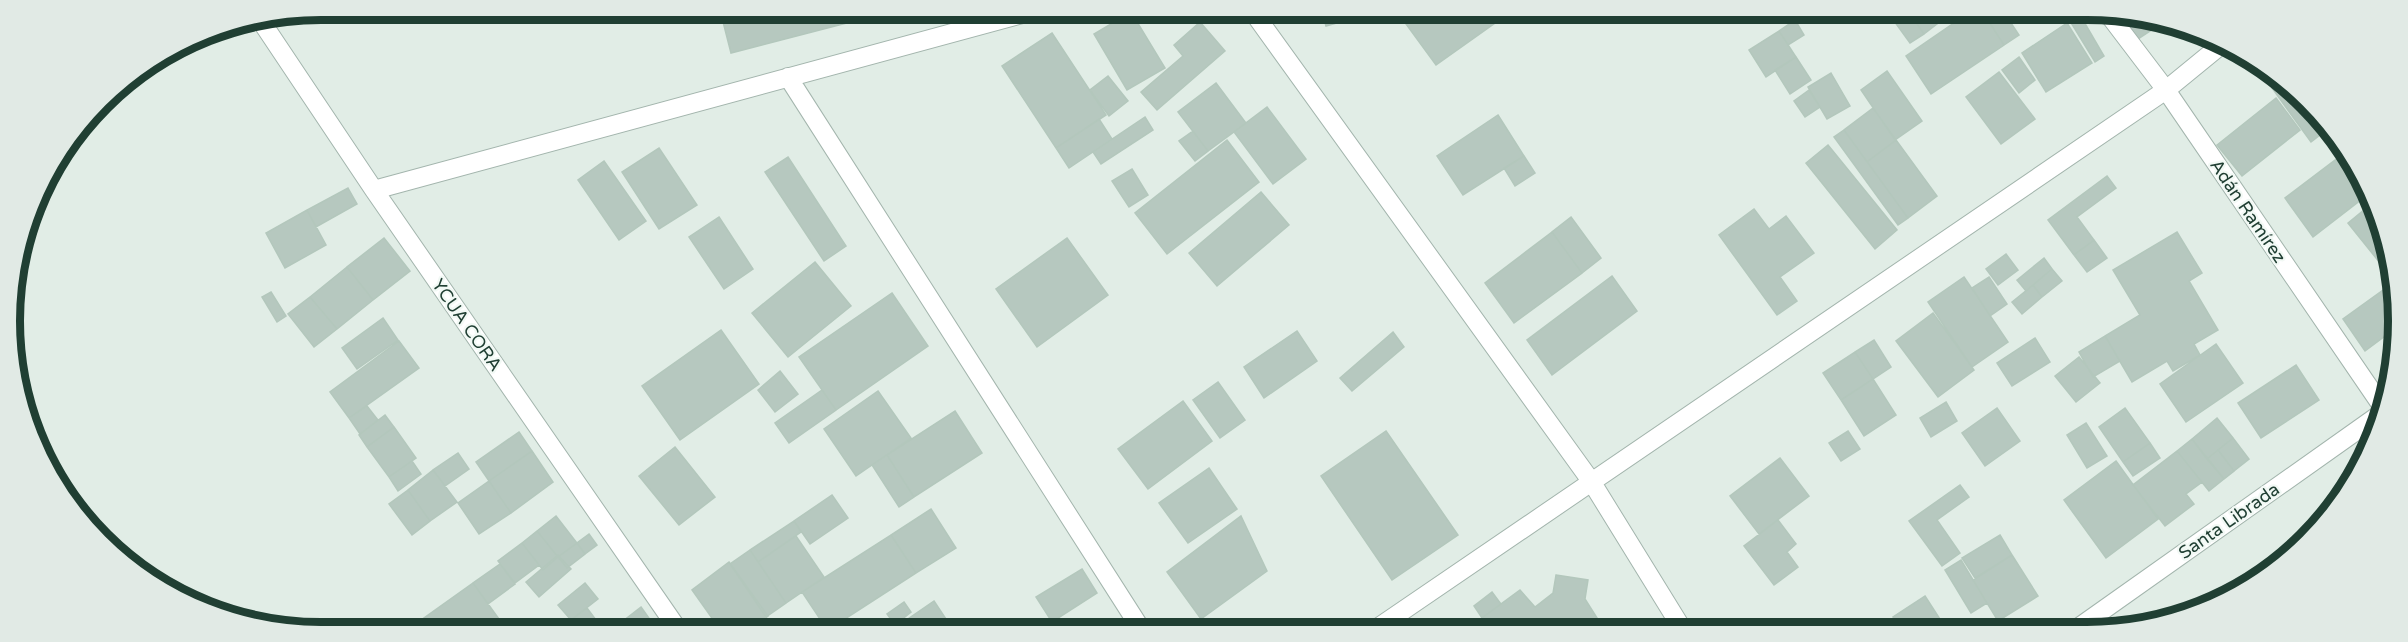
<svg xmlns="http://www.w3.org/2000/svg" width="2408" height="642" viewBox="0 0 2408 642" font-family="'Varela Round',sans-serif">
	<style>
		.building { fill: #b6c8bf; stroke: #b3c7bc; stroke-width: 1.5 }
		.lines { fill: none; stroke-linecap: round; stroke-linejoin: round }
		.minor-casing { stroke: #a3b5ad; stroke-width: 20 }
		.tertiary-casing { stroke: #a3b5ad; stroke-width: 20 }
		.minor { stroke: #fff; stroke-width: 18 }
		.tertiary { stroke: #fff; stroke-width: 18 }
		.labels { text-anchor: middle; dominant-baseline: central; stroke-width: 4.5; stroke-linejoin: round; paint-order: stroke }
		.street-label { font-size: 18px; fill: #203f33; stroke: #f2f9f5 }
		.rim { fill: none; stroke: #203f33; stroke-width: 8 }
	</style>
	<rect width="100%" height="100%" fill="#e1ede6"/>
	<path class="building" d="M385,9h52l-48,13z
		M720,10l173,1 -162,42z
		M1131,12l34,56 -38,22 -33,-56z
		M1322,12h53l-49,14z
		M1398,12l25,1 -17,11z
		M1423,13h64l8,10 -59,42 -30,-41z
		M1889,14h21l14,20 -14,9z
		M1910,14h40l-26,20z
		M1967,14h17l20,31 -73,49 -25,-38z
		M1984,14h21l14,21 -15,10z
		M2080,15l24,41 -9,6 -25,-41z
		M2121,15h27l16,7 -26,17z
		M1795,20l9,15 -16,10 -9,-14z
		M1200,22l25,29 -68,59 -16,-18 42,-36 -9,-11z
		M2067,23l25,40 -46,29 -24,-39z
		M1779,31l17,26 -30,20 -17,-27z
		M1052,33l54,82 -50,33 -54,-82z
		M1796,57l15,23 -21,14 -15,-24z
		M2019,57l16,23 -16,13 -17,-23z
		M1887,71l35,50 -27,19 -34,-50z
		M1999,72l36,47 -34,25 -35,-47z
		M1831,73l19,33 -23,13 -19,-32z
		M1108,76l20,25 -19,15 -19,-26z
		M2280,82l48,47 -17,13 -39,-54z
		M1216,83l30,40 -38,28 -30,-39z
		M1809,90l11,17 -15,10 -11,-16z
		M2276,98l24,32 -58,46 -25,-31z
		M1267,107l39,52 -33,25 -39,-52z
		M1873,108l23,32 -29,22 -23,-32z
		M1498,115l26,41 -61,39 -26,-39z
		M1145,117l8,13 -52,34 -8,-12z
		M1099,119l13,20 -43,29 -13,-20z
		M1844,130l64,88 -10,7 -64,-88z
		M1193,131l15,20 -13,10 -16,-20z
		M1227,140l32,42 -92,72 -32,-41z
		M1896,140l41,56 -29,22 -41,-56z
		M1828,145l69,85 -22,19 -69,-86z
		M659,148l38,57 -38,24 -37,-57z
		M1524,156l11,17 -20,13 -11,-18z
		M788,157l58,89 -22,15 -59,-89z
		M2339,157l24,32 3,7 -53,41 -28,-39z
		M604,161l42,60 -27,19 -41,-60z
		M1132,169l16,26 -19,12 -17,-26z
		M2107,176l9,12 -39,29 17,23 -20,15 -26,-35z
		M348,188l9,16 -41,23 -9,-17z
		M1261,192l28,33 -72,61 -28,-33z
		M2370,205l23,55v9l-5,4 -40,-50z
		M1754,209l15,20 17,-13 28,37 -34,24 17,24 -20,14 -58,-80z
		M307,210l19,35 -41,23 -19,-35z
		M719,217l34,52 -29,20 -35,-52z
		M1571,217l30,41 -19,15 -30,-41z
		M1552,232l30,41 -68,50 -29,-40z
		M2177,232l25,41 -13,8 29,49 -24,14 6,11 -27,16 -6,-10 -35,21 -27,-46 35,-21 -27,-45z
		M384,238l26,33 -37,29 -26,-33z
		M1067,238l41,57 -71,52 -41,-58z
		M2094,240l13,18 -20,14 -13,-17z
		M2006,254l12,16 -20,15 -12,-16z
		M2044,258l8,11 -26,22 -9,-11z
		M815,262l36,44 -63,51 -36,-44z
		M347,267l26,33 -36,29 -27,-32z
		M2052,269l10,12 -20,16 -9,-12z
		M1612,276l25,35 -85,64 -25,-35z
		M1964,277l44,65 -36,25 -44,-65z
		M1989,277l18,27 -17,12 -18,-28z
		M2033,285l9,12 -20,17 -10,-12z
		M2390,285l3,5v40l-28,21 -22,-32z
		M271,292l15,24 -9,6 -15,-25z
		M892,293l36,53 -92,64 -37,-53z
		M310,297l27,32 -23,18 -26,-33z
		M1933,313l41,57 -36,27 -42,-56z
		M383,318l15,22 -41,29 -15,-21z
		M721,330l38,54 -79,56 -38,-54z
		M1297,331l20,30 -53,37 -20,-31z
		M1393,332l11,15 -52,44 -12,-13z
		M2105,336l15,25 -27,16 -14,-25z
		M2035,338l15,24 -38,24 -15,-23z
		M1874,340l17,27 -18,12 -18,-27z
		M399,341l20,27 -70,50 -19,-26z
		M2216,344l27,39 -57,39 -26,-38z
		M1855,352l18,27 -32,21 -18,-27z
		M2079,357l21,26 -24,19 -21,-26z
		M2296,365l23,35 -58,38 -23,-35z
		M780,371l18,23 -23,18 -17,-22z
		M1873,379l23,36 -32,21 -23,-36z
		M1218,382l27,38 -25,18 -27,-38z
		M822,390l14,20 -47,33 -14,-20z
		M878,391l33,47 -55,38 -32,-47z
		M1183,401l29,40 -64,48 -30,-40z
		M1946,402l11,19 -26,16 -11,-19z
		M367,406l11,14 -18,14 -11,-16z
		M1997,408l23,33 -35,25 -23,-33z
		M2125,408l25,35 -27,19 -24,-35z
		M955,411l27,42 -68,44 -27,-42z
		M385,415l9,12 -27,20 -8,-12z
		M2217,418l16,20 -26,21 -15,-20z
		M2086,423l21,33 -20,12 -20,-33z
		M394,427l22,31 -27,19 -22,-30z
		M1386,431l72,104 -66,45 -71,-104z
		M1848,431l12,18 -19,12 -12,-18z
		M519,432l13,19 -43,30 -13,-19z
		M2233,438l16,21 -15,12 -16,-21z
		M2192,439l32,40 -15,12 -32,-40z
		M2150,443l10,15 -27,18 -10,-14z
		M675,447l40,50 -36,28 -40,-49z
		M2218,450l16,21 -10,8 -17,-20z
		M532,451l21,31 -42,31 -22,-32z
		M2177,451l25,31 -16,12 8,10 -29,22 -32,-41z
		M458,453l11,16 -24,17 -12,-16z
		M887,455l27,42 -15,10 -27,-42z
		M1780,458l29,38 -50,38 -29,-38z
		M412,461l9,13 -23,17 -9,-14z
		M2116,461l42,58 -52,39 -42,-58z
		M1209,468l28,41 -49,34 -29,-40z
		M433,470l24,32 -27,19 -22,-31z
		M489,481l22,32 -32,21 -21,-31z
		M1960,485l9,12 -32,23 23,33 -18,13 -33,-45z
		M408,490l22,31 -18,14 -23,-31z
		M832,495l16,23 -38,26 -16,-23z
		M931,509l25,39 -40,25 -25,-38z
		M556,516l21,27 -19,14 -21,-26z
		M1241,516l26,55 -66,48 -34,-47z
		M1778,520l18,24 -9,8 11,15 -24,18 -30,-39z
		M794,521l7,11 -43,30 -8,-12z
		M537,531l21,26 -15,13 -21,-27z
		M589,534l8,11 -12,9 -8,-11z
		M891,535l25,38 -85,55h-5l-24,-36z
		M2000,535l12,20 -37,23 -13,-20z
		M796,536l28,41 -38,26 -28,-41z
		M522,543l17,22 -24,18 -17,-22z
		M577,543l8,11 -18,14 -9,-11z
		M750,550l36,53 -20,14 -36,-53z
		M558,555l13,14 -32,28 -13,-15z
		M2012,555l26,41 -40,25 -25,-41z
		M1961,560l26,43 -16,10 -26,-43z
		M729,562l39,54 -16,12h-33l-27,-38z
		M500,564l15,20 -27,20 -15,-21z
		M1082,569l15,24 -45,29 -16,-25z
		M1556,575l32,5 -3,19 19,30h-113l-9,-11 38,-28 15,17 18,-14z
		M473,583l26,36 -12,8h-67l-3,-4z
		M585,583l13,16 -27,21 -13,-15z
		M1492,592l9,12 -19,14 -8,-12z
		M1925,596l22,34h-46l-8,-13z
		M934,601l12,18 -13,9h-31l-3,-3z
		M904,602l7,10 -16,13 -8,-11z
		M641,607l15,21h-42z
		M587,608l15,20h-26l-5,-8z"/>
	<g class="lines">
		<defs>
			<path id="minor" d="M1253,12l338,469 92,149
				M261,21l113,169 303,438
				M788,77l353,552
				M374,190l659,-179
				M1376,629l790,-539 55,-45
				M2075,630l308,-218"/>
			<path id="tertiary" d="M2109,15l57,75 218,319"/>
		</defs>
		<use href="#minor" class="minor-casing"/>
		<use href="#tertiary" class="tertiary-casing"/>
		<use href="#minor" class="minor"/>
		<use href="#tertiary" class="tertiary"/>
	</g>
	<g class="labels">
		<g class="street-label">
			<text transform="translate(2248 211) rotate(56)">Adán Ramírez</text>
			<text transform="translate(467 325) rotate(55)">YCUA CORA</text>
			<text transform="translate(2229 521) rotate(-35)">Santa Librada</text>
		</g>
	</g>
	<path d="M0 0H2408V642H0ZM321 20H2087A301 301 0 0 1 2388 321V321A301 301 0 0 1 2087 622H321A301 301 0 0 1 20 321V321A301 301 0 0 1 321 20Z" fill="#e1eae5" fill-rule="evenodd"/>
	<path class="rim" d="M321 20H2087A301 301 0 0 1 2388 321V321A301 301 0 0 1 2087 622H321A301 301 0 0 1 20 321V321A301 301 0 0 1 321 20Z"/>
</svg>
